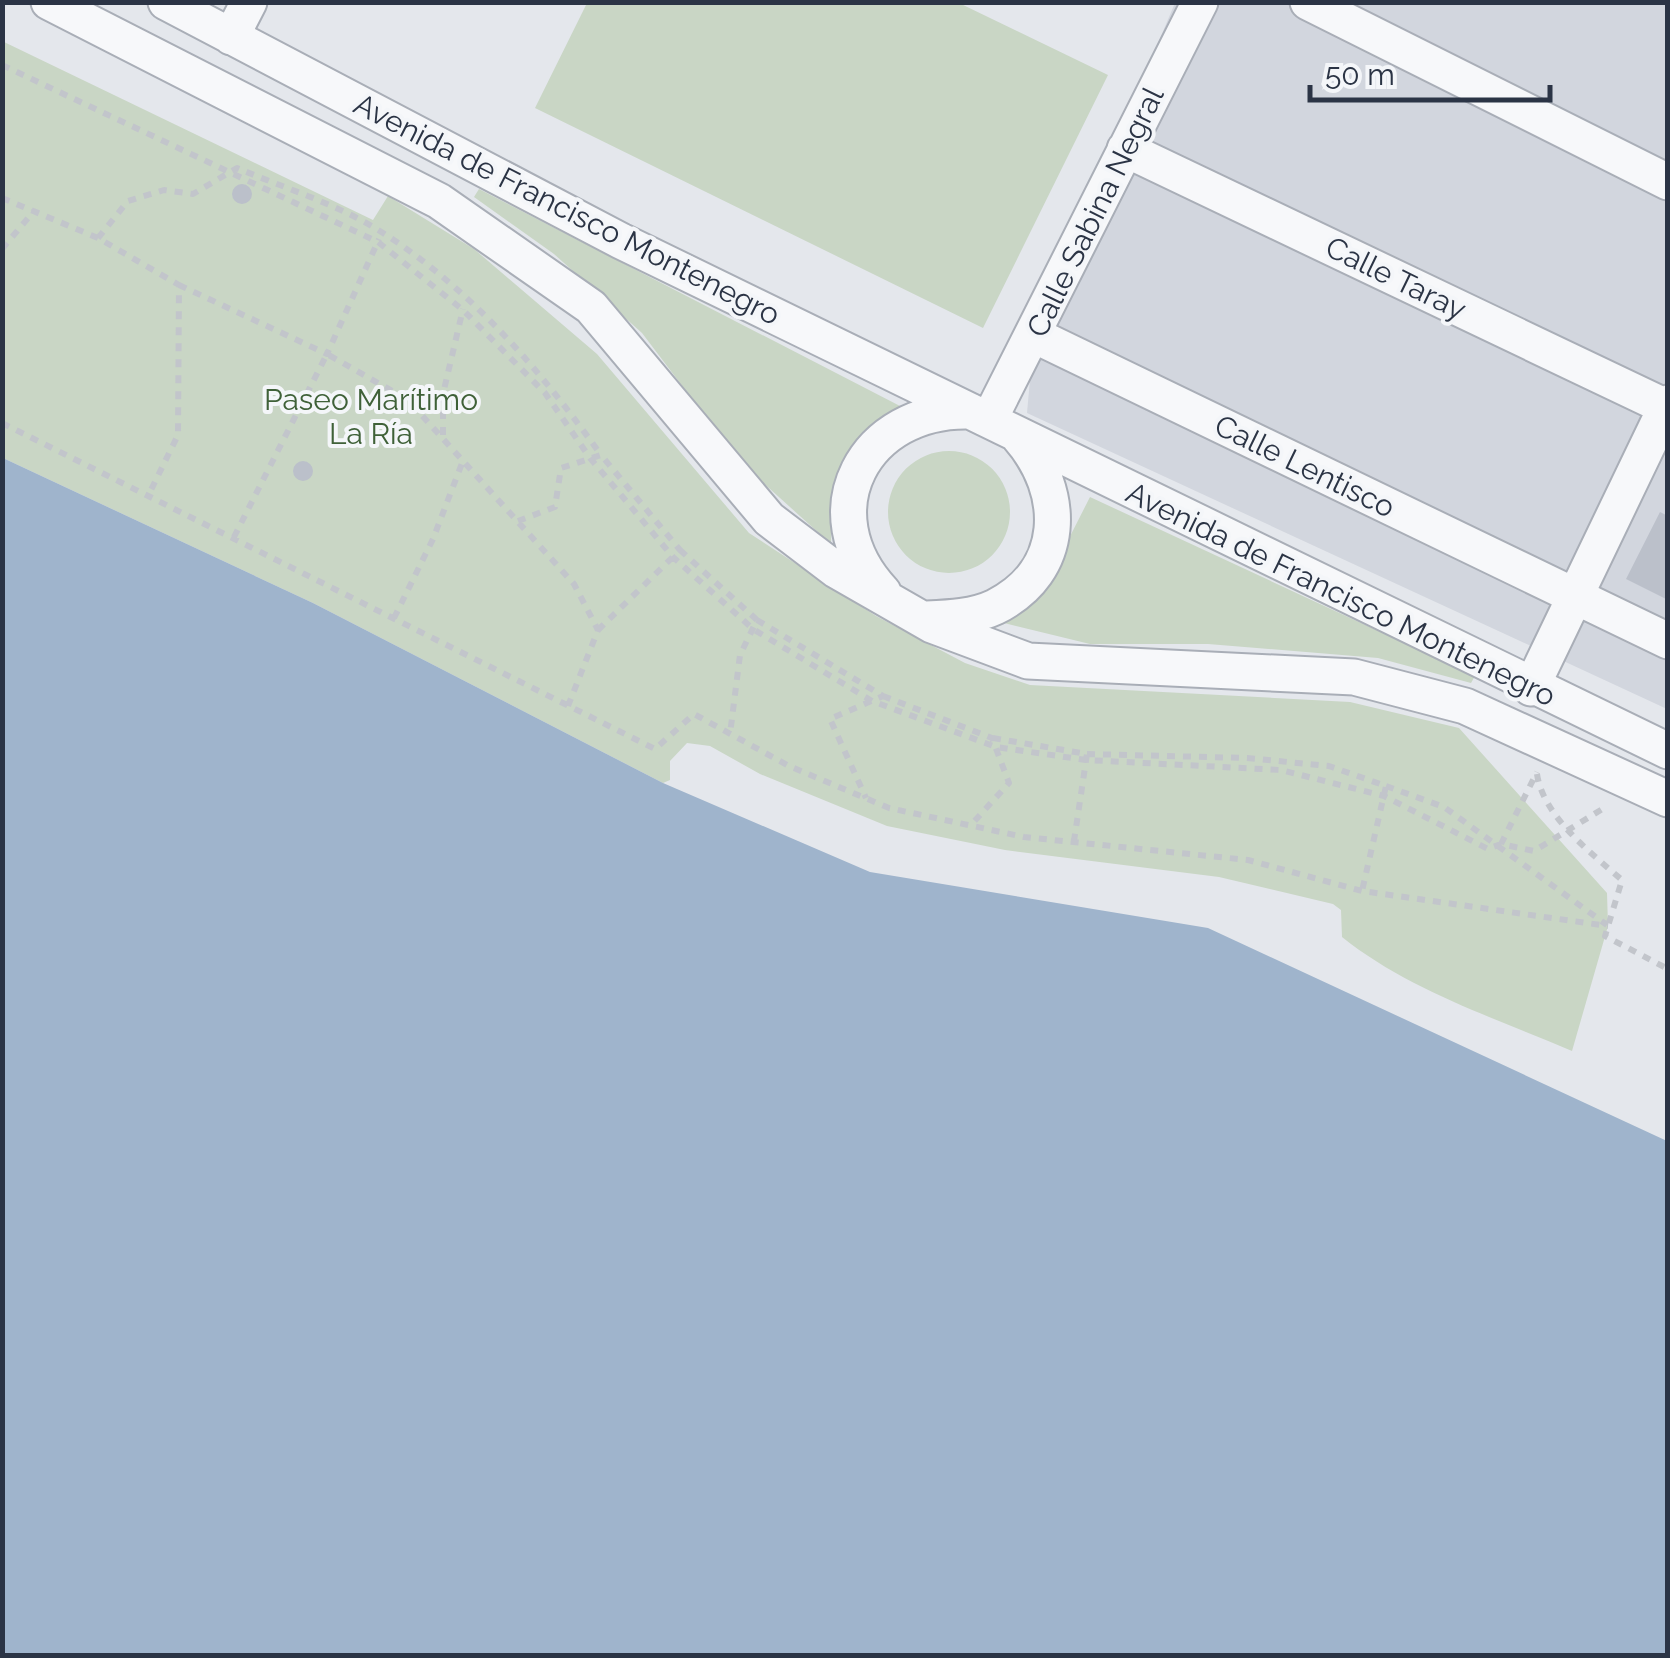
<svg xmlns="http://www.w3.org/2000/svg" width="1670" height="1658" viewBox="0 0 1670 1658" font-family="Raleway,sans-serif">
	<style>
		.built { fill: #d2d6de }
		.green { fill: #c9d6c5 }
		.water { fill: #9fb4cc }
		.building { fill: #bbc0ca }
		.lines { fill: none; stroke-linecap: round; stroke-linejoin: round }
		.minor-casing { stroke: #a9aeb7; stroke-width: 39 }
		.path { stroke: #c2c5cb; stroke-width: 6; stroke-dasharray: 8 8; stroke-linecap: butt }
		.minor { stroke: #f7f8fa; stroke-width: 35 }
		.labels { text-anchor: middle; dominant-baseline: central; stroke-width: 8; stroke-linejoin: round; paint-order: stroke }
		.street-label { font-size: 30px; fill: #2b3445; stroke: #f4f6f9 }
		.park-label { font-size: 30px; fill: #3f6138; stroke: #f4f6f9 }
	</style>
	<rect width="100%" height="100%" fill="#e4e7ec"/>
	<path class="built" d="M1175,3h492v706l-640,-296 7,-78z"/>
	<path class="green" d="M587,3h372l149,72 -125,253 -448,-220z
		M2,41l371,179 15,-24 86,53 123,105 152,179 127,83 89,47 65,22 320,17 109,26 148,165 1,33 -36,125c-77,-33 -164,-61 -230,-114l-1,-27 -8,-6 -114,-27 -214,-27 -118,-24 -127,-52 -50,-28 -23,-3 -17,18v19l-7,3 -350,-180 -310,-145z
		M479,189l421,217c-58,33 -68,75 -69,138l-91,-82 -98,-129 -88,-79 -80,-57z
		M888 512a61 61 0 1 1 122 0a61 61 0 1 1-122 0Z
		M1090,497l385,179 -4,7 -93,-25 -170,-14h-118l-90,-22 58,-62z"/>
	<path class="water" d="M3,458l310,145 350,180 207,89 338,56 459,213v514h-1664z"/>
	<path class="building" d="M232 194a10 10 0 1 1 20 0a10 10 0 1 1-20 0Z
		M293 471a10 10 0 1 1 20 0a10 10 0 1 1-20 0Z
		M1660,512l8,4v84l-42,-21z"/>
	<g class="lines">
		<defs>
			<path id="minor" d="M49,2l390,199 152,106 178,212 67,51 96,55 96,36 326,16 111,29 203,93
				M166,2l455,239 1047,510
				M1308,2l360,180
				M231,37l18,-35
				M1125,149l541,258
				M1034,335l634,306
				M989,420l211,-418
				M883,592c-75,-80 -19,-184 87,-181
				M926,619c23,-1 48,-2 69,-12 72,-36 72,-115 24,-170
				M1531,688l137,-285"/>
		</defs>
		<use href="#minor" class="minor-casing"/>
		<path class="path" d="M2,65l376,177 85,68 82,83 45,65 83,99 80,72 119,72 124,46 90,13 195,10 103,26 104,53 13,-5 33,7 70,-43
			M2,198l96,40 81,47 -1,150 -29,59
			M98,238l30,-37 36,-11 29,4 44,-26c47,20 103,37 146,65 88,56 158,138 218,222l-40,13 -6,39 -37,14
			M2,249l32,-38
			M179,285l148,69 52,-115
			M2,423l653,326 39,-35 95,52 100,42 135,29 224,23 114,31 246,35
			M443,435v-41l20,-85
			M234,537l93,-183 81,46 166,184 24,46 -30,76
			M680,550l77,70 -17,35 -10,79
			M394,618l39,-79 31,-81
			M757,620l126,76 -53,23 36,79
			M598,630l82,-80 -79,-95
			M883,696l109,42 17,45 -39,43
			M993,738l94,16 -13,87
			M1087,754l160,4 82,8 57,20 -24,105
			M1537,774c6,42 54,79 85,106l-17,56 63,33
			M1386,786l58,21 163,118
			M1501,844l36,-72"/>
		<use href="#minor" class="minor"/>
	</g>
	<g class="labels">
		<g class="street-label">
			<text transform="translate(567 209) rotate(27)">Avenida de Francisco Montenegro</text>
			<text transform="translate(1095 212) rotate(-64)">Calle Sabina Negral</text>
			<text transform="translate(1396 278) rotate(26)">Calle Taray</text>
			<text transform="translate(1305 466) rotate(26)">Calle Lentisco</text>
			<text transform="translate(1341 594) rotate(26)">Avenida de Francisco Montenegro</text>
		</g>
		<g class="park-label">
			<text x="371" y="399">Paseo Marítimo<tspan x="371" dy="34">La Ría</tspan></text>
		</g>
	</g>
	<rect width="1670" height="1658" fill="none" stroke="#2b3445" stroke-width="10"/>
	<path d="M1310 85v15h240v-15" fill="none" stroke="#2b3445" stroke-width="5"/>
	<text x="1325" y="85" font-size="30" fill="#2b3445" stroke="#f4f6f9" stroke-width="8" paint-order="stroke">50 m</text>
</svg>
